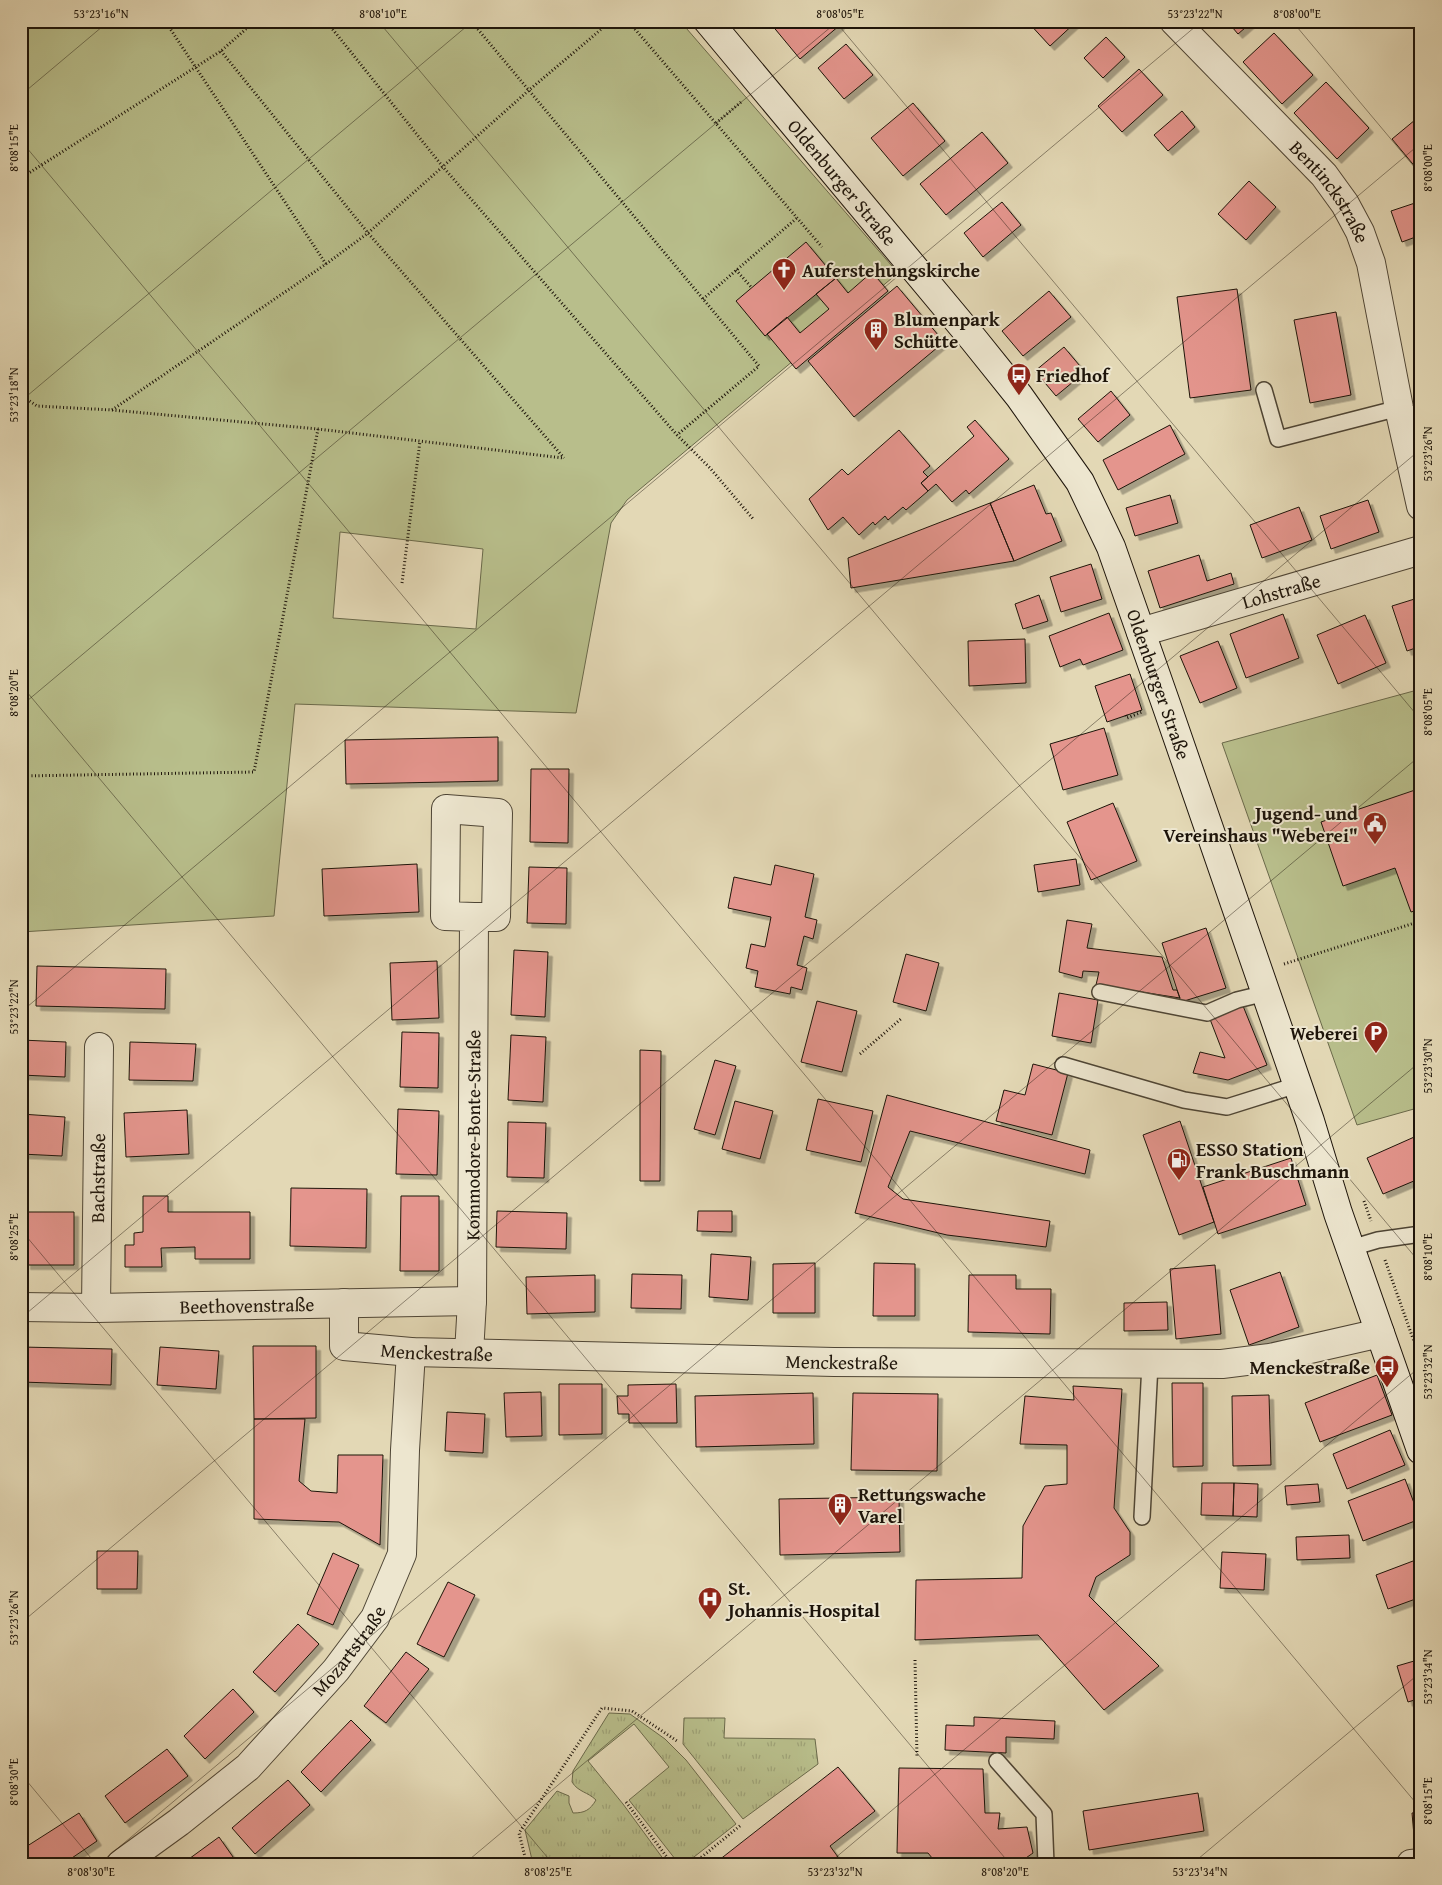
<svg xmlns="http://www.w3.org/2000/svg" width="1442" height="1885" viewBox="0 0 1442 1885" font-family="'Gentium Book Plus',serif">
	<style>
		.grass { fill: url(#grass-tufts); stroke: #6a694a }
		.park { fill: #b8be8b; stroke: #6a694a; fill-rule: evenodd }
		.building { fill: #e4958d; stroke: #1d140a; filter: url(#shadow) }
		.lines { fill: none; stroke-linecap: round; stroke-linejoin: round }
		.service-casing { stroke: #4e4535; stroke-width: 18 }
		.minor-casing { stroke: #4e4535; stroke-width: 30 }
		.secondary-casing { stroke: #1d140a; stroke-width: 30 }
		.path { stroke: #1d140a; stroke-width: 3; stroke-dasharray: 1 2.5; stroke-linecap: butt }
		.service { stroke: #ede6cf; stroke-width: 15 }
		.minor { stroke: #ede6cf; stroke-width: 28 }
		.secondary { stroke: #ede6cf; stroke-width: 28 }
		.ticks { fill: none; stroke: #1d140a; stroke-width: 1; stroke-opacity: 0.45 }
		.labels { text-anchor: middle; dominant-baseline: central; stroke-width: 4; stroke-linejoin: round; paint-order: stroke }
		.street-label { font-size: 19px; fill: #1d140a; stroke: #ede6cf }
		.poi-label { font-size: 19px; font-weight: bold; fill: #1d140a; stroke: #ede6cf; text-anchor: start }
		.neatline { fill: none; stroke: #1d140a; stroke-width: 2 }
		.ticks-label { font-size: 12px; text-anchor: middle; fill: #1d140a }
	</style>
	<defs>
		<pattern id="grass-tufts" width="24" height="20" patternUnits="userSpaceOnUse" patternTransform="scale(1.25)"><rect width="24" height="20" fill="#b8be8b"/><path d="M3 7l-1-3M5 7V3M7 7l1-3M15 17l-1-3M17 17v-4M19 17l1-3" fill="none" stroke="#9ea277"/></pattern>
		<filter id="shadow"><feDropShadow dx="4.5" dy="4.5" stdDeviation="0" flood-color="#0004"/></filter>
	</defs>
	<rect width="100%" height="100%" fill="#e3d8b5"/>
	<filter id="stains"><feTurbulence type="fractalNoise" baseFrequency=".004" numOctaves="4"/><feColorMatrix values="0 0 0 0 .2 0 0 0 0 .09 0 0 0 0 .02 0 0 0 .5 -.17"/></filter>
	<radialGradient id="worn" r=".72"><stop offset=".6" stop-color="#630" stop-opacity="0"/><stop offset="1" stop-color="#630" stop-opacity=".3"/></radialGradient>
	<path class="grass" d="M609,1713l21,1 35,25 21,21 50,64 -51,40h-6l-50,-64 40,-33 -35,-43 -46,37 35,43 44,60h-134l-8,-34 32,-39 12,5v7l4,10c12,0 17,-3 23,-13 -8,-8 -18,-8 -24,-18l1,-11z
		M684,1718h41l-1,20 91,1 3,25 -75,55 -60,-75z"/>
	<path class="park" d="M21,21h659l218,252 -271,227 -16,23 -35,190 -281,-9 -21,212 -253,16zM340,532l143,17 -7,80 -143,-11z
		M1421,689v418l-64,18 -135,-382z"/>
	<path class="building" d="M774,21h63l3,4 -40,34 -29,-35z
		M1027,21h50l-27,25z
		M1227,21h26l-15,13z
		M1274,33l39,42 -31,29 -39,-42z
		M1106,37l19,20 -22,21 -19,-20z
		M846,44l27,31 -29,24 -26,-31z
		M1139,69l24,26 -41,37 -24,-26z
		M1326,82l43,46 -32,31 -43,-46z
		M913,103l32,38 -42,35 -32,-38z
		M1182,111l13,16 -27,24 -14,-16z
		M1421,115v50l-4,4 -25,-30z
		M982,132l26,31 -62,52 -26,-31z
		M1249,181l27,26 -30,33 -28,-26z
		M1421,201v34l-19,7 -11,-31z
		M1002,202l19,23 -38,32 -19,-24z
		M806,242l30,36 -71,58 -29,-35z
		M872,272l16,19 -92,78 -29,-35 20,-17 13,16 29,-24 -13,-15 20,-16 12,15z
		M897,286l47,56 -90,75 -46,-56z
		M1237,289l14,101 -61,8 -13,-101z
		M1049,291l22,26 -48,39 -21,-25z
		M1336,312l15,83 -41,8 -16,-83z
		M1421,340v30l-7,-28z
		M1064,347l21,25 -29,24 -21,-25z
		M1111,391l19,24 -32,27 -20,-23z
		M975,420l34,39 -40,35 -3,-4 -14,12 -16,-18 -8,7 -7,-8 53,-47 -7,-9z
		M1170,425l15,29 -67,36 -15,-30z
		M899,430l31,36 -7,6 5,5 -7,6 7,8 -22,19 -3,-3 -15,13 -3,-4 -10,9 -2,-3 -14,13 -16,-18 -15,13 -19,-31 33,-30 6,6z
		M1034,485l12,29 5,-1 11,28 -48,20 -24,-58z
		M1170,495l8,28 -43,13 -9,-28z
		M1368,500l11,32 -48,17 -11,-33z
		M990,503l24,58 -163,27 -3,-30z
		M1299,507l13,33 -50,18 -12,-33z
		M1199,555l8,26 24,-8 3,11 -74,24 -12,-37z
		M1091,564l11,35 -41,13 -11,-35z
		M1039,595l9,26 -25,8 -8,-25z
		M1421,597v49l-14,5 -15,-45z
		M1109,613l14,37 -40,15 -3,-6 -20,8 -11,-31z
		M1283,614l16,44 -53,20 -16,-44z
		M1365,615l21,48 -48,21 -21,-49z
		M1025,639l1,44 -57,3 -1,-45z
		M1218,641l19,47 -37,15 -20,-47z
		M1130,674l12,36 -35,12 -12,-36z
		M1104,728l14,47 -55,15 -13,-46z
		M498,737v44l-152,3 -1,-44z
		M531,769h38l-1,74 -38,-1z
		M1421,788v121l-10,3 -16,-44 -52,18 -22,-64z
		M1113,803l24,58 -46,19 -24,-58z
		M1076,859l4,26 -42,7 -4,-27z
		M417,864l2,48 -95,4 -2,-47z
		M775,865l39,9 -9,43 12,3 -4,19 -9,-3 -7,29 10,3 -5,22 -11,-3 -1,7 -35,-7 3,-16 -12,-3 5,-24 14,3 6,-30 -43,-9 6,-31 37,8z
		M529,867l38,1 -1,56 -39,-1z
		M1067,920l25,4 -5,24 75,9 11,33h4l3,8 -84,-13 3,-13 -16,-1 -1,7 -23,-6z
		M1206,928l20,60 -45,14 -19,-59z
		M514,950l34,2 -3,65 -34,-2z
		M906,954l33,9 -13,48 -33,-9z
		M437,961l2,57 -47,2 -2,-57z
		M37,966l129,3 -1,40 -129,-3z
		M1059,993l39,7 -7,43 -39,-7z
		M817,1001l40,10 -15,61 -41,-10z
		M1241,1001l26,64 -39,15 -35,-7 7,-21 25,6 -17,-44z
		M402,1032l37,1 -1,55 -38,-1z
		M511,1035l35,2 -3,65 -35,-2z
		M21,1040l45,2 -1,35 -44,-2z
		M130,1042l66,2 -3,37 -64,-1z
		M640,1050l21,1 -1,130h-20z
		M715,1060l21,6 -21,69 -21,-6z
		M1033,1064l35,9 -16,62 -56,-14 8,-31 21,5z
		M887,1095l203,55 -5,24 -175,-43 -22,56 15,12 147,22 -4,26 -99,-12 -92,-22z
		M818,1099l55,12 -12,51 -55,-12z
		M735,1101l38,10 -13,48 -38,-10z
		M398,1109l41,2 -2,64 -41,-1z
		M187,1110l2,44 -63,3 -2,-44z
		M21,1114l44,3 -3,39 -41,-2z
		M1180,1121l34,101 -35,13 -36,-100z
		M508,1122l38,1 -2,55 -37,-1z
		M1421,1134v44l-38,16 -16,-36z
		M1291,1158l15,47 -88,29 -15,-47z
		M291,1188l76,1 -1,59 -76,-2z
		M143,1196h25v16h82v47h-55v-12l-34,1 1,19h-37v-22h9v-12l9,-1z
		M401,1196h38v75h-39z
		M497,1211l70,2 -1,36 -70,-2z
		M698,1211h34v21l-35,-1z
		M26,1212h48v53h-48z
		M711,1254l40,3 -3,43 -39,-3z
		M815,1263v50h-42v-49z
		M874,1263l41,1v52h-42z
		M1215,1265l6,69 -45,5 -6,-70z
		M1280,1272l19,55 -50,18 -19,-55z
		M632,1274l50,1 -1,34 -50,-1z
		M595,1275v37l-68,2 -1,-37z
		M969,1275h47v14h35l-1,45 -82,-2z
		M1167,1302l1,28 -44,1v-28z
		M1421,1302v19l-7,-16z
		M253,1346h63v72l-62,1z
		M21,1347l91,2 -1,36 -90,-3z
		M160,1347l59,4 -3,38 -59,-4z
		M1377,1375l15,40 -72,27 -15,-39z
		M1172,1383h31v83l-30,1z
		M559,1384h43v50l-43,1z
		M676,1384l1,39h-48v-9h-11l-1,-18h11v-11z
		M1073,1386l49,3 -8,119 16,24v23l-34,22 -7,19 70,70 -55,44 -66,-75 -123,5 1,-60 106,-2 1,-52 22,-40 22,-2v-39l-47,-1 5,-48 49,4z
		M541,1392l1,44 -36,1 -2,-44z
		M813,1393l1,51 -118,3 -1,-51z
		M853,1393l85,1 -1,77 -86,-1z
		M1269,1395l2,70 -38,1 -1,-70z
		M447,1412l38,2 -2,39 -38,-2z
		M254,1419h51l-6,62 12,10 26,2 1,-38h45l-3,90 -41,-23 -85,-3z
		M1390,1430l15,35 -58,24 -14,-35z
		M1405,1479l15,40 -57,22 -15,-40z
		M1202,1483h32l-1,33 -32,-1z
		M1234,1483l24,1 -1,33 -24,-1z
		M1318,1484l2,18 -33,3 -2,-19z
		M899,1497l1,55 -120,3 -1,-56z
		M1349,1535l1,23 -53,2 -1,-23z
		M97,1551h41l-1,38h-40z
		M1222,1552l44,2 -2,36 -44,-2z
		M333,1553l26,12 -26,60 -26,-11z
		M1421,1558v39l-33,12 -12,-34z
		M448,1582l27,13 -31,62 -27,-13z
		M298,1624l21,20 -44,48 -22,-20z
		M406,1652l23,17 -43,54 -22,-17z
		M1421,1659v39l-13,4 -11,-36z
		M233,1689l21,23 -49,47 -21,-23z
		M974,1717l81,4 -1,18 -48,-2v16l-61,-3 1,-25 28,1z
		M351,1720l20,20 -50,52 -20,-20z
		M167,1749l21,27 -63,47 -20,-27z
		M838,1767l37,44 -45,35 13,18h-129z
		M899,1768l84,1 2,44h15l-2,16 29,-2 6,26 -10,7 3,4h-89l-9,-11h-31z
		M288,1780l22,25 -55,49 -23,-26z
		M1198,1793l6,38 -115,19 -6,-39z
		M1421,1812v34l-6,1 -3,-34z
		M79,1813l18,28 -34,23h-39l-3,-5v-9z
		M219,1837l19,27h-56z"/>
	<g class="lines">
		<defs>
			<path id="service" d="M1264,390l14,49 121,-31
				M1100,992l107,21 30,-13 29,-7
				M1063,1065l121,35 43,7 70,-22
				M1351,1248l27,-8 43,-6
				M1142,1517l8,-153
				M997,1761l47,53 2,50"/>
			<g id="minor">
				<path id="s1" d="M1174,21l150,154 21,29 15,28 11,31 28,145 22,98"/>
				<path id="s2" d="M1141,632l280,-82"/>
				<path id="s3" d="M344,1303v43l67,6 423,10 388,2 48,-6 110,-25"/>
				<path id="s4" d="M21,1307l75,1 376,-7"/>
				<path id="s5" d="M96,1308l3,-261"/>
				<path id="s6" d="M469,1353l3,-52 2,-384h22l2,-104 -52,-4 -1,107 29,1"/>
				<path id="s7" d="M121,1864l58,-42 69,-55 88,-97 39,-52 27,-64 3,-104 6,-98"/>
				<path d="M1411,1864l10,-1"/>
			</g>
			<g id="secondary">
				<path id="s8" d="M708,21l266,319 45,56 61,86 31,65 55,157 144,417 28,92 83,237"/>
			</g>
		</defs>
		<use href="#service" class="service-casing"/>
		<use href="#minor" class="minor-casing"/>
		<use href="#secondary" class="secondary-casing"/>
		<path class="path" d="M165,21l161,243
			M326,21l117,146 234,268 33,33 44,52
			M471,21l288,345 -82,69
			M628,21l194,226
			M221,51l147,182 196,225
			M716,123l25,-21
			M21,178l200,-127 34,-30
			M736,270l16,18
			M703,299l95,-82
			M21,395l16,11 75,4 214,-146 42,-31 160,-142 83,-70
			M112,410l206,19 245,29
			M402,583l18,-142
			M1126,715l1,3 15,-6
			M21,776l233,-4 64,-343
			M1284,964l137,-43
			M860,1054l42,-36
			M1364,1201l7,20
			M1385,1260l36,101
			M915,1660l2,98
			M626,1802l46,62
			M529,1864l-3,-3 -7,-28 83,-125 30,3 45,30
			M693,1864l48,-39"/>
		<use href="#service" class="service"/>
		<use href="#minor" class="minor"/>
		<use href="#secondary" class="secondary"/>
	</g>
	<path class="ticks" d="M378,21l1043,1243M835,21l586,699M1292,21l129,154M21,95l88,-74M21,141l1400,1668M21,401l452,-380M21,685l989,1179M21,706l817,-685M21,1012l1181,-991M21,1230l532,634M21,1318l1400,-1175M21,1623l1400,-1174M21,1774l75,90M99,1864l1322,-1109M464,1864l957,-803M828,1864l593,-498M1192,1864l229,-192"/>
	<defs>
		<symbol id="church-pin" viewBox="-11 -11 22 30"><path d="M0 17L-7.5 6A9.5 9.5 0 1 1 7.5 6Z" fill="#8f2418" stroke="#ede6cf"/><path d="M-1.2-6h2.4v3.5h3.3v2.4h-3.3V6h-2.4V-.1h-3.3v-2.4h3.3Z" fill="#fff"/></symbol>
		<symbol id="building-pin" viewBox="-11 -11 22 30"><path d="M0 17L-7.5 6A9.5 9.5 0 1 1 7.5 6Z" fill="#8f2418" stroke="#ede6cf"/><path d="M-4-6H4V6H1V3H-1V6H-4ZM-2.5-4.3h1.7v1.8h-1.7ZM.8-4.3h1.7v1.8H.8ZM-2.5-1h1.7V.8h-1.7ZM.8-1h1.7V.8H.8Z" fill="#fff"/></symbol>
		<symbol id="bus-pin" viewBox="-11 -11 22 30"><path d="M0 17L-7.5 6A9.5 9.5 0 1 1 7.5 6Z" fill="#8f2418" stroke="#ede6cf"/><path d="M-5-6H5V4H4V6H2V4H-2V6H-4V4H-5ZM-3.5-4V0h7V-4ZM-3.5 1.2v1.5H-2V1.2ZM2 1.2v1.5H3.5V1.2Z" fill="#fff"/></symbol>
		<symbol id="civic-pin" viewBox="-11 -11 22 30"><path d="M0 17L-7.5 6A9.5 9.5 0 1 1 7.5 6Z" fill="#8f2418" stroke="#ede6cf"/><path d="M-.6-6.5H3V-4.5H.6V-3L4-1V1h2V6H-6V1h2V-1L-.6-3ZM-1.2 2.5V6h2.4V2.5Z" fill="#fff"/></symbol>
		<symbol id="parking-pin" viewBox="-11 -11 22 30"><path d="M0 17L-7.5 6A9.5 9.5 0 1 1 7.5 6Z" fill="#8f2418" stroke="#ede6cf"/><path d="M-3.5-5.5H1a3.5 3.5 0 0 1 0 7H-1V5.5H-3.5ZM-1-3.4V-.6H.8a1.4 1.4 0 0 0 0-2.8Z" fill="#fff"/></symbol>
		<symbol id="fuel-pin" viewBox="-11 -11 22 30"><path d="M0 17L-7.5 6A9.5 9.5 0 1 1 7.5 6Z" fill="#8f2418" stroke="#ede6cf"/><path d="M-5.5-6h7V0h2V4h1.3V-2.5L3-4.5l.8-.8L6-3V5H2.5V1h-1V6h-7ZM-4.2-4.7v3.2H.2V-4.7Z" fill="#fff"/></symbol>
		<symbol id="hospital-pin" viewBox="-11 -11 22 30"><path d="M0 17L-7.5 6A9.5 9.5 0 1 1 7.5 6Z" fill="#8f2418" stroke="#ede6cf"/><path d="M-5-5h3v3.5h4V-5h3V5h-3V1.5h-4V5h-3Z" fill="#fff"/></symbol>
	</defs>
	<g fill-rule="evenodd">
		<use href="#church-pin" x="770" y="256" width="28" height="38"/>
		<use href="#building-pin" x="862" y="316" width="28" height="38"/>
		<use href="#bus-pin" x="1005" y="361" width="28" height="38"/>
		<use href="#civic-pin" x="1361" y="810" width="28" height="38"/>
		<use href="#parking-pin" x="1362" y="1019" width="28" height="38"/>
		<use href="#fuel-pin" x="1165" y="1146" width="28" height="38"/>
		<use href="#bus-pin" x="1373" y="1353" width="28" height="38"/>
		<use href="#building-pin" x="826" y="1491" width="28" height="38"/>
		<use href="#hospital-pin" x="696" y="1585" width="28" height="38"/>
	</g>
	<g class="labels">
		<g class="street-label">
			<text stroke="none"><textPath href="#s8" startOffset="210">Oldenburger Straße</textPath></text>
			<text stroke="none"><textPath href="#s1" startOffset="232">Bentinckstraße</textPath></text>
			<text stroke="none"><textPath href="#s2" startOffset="146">Lohstraße</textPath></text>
			<text stroke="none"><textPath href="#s8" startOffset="810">Oldenburger Straße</textPath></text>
			<text stroke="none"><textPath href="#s6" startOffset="218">Kommodore-Bonte-Straße</textPath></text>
			<text stroke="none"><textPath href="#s5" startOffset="130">Bachstraße</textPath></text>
			<text stroke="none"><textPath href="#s4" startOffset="226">Beethovenstraße</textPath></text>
			<text stroke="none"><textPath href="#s3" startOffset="136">Menckestraße</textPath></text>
			<text stroke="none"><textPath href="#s3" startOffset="541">Menckestraße</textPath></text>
			<text stroke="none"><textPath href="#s7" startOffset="314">Mozartstraße</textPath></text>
		</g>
		<g class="poi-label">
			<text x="802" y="270">Auferstehungskirche</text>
			<text x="894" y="319">Blumenpark<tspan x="894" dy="22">Schütte</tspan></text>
			<text x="1036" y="375">Friedhof</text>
			<text x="1358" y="813" text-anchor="end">Jugend- und<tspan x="1358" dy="22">Vereinshaus "Weberei"</tspan></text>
			<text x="1358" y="1033" text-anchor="end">Weberei</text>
			<text x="1196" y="1149">ESSO Station<tspan x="1196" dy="22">Frank Buschmann</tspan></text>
			<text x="1370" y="1367" text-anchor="end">Menckestraße</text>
			<text x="858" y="1494">Rettungswache<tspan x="858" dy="22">Varel</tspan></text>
			<text x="728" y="1588">St.<tspan x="728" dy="22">Johannis-Hospital</tspan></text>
		</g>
	</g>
	<rect width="1442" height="1885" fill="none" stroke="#e3d8b5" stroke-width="55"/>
	<rect x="28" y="28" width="1386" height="1830" class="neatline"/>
	<g class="ticks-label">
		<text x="101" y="18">53°23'16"N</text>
		<text x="383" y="18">8°08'10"E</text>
		<text x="840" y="18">8°08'05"E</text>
		<text x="1195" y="18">53°23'22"N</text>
		<text x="1297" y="18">8°08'00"E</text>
		<text transform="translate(14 148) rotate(-90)" y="4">8°08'15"E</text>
		<text transform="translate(1428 168) rotate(-90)" y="4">8°08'00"E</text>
		<text transform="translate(14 395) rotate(-90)" y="4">53°23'18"N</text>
		<text transform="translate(1428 454) rotate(-90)" y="4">53°23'26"N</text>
		<text transform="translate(14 693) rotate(-90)" y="4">8°08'20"E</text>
		<text transform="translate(1428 712) rotate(-90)" y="4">8°08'05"E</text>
		<text transform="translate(14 1007) rotate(-90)" y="4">53°23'22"N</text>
		<text transform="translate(1428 1066) rotate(-90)" y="4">53°23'30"N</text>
		<text transform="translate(14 1237) rotate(-90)" y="4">8°08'25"E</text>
		<text transform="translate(1428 1257) rotate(-90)" y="4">8°08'10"E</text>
		<text transform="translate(1428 1372) rotate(-90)" y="4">53°23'32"N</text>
		<text transform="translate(14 1618) rotate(-90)" y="4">53°23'26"N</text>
		<text transform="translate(1428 1677) rotate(-90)" y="4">53°23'34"N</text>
		<text transform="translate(14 1782) rotate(-90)" y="4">8°08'30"E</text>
		<text transform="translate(1428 1801) rotate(-90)" y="4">8°08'15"E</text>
		<text x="91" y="1876">8°08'30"E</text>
		<text x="548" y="1876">8°08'25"E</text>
		<text x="835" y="1876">53°23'32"N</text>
		<text x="1005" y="1876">8°08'20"E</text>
		<text x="1200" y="1876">53°23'34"N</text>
	</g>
	<rect width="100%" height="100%" filter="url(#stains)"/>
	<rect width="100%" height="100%" fill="url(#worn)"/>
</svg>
